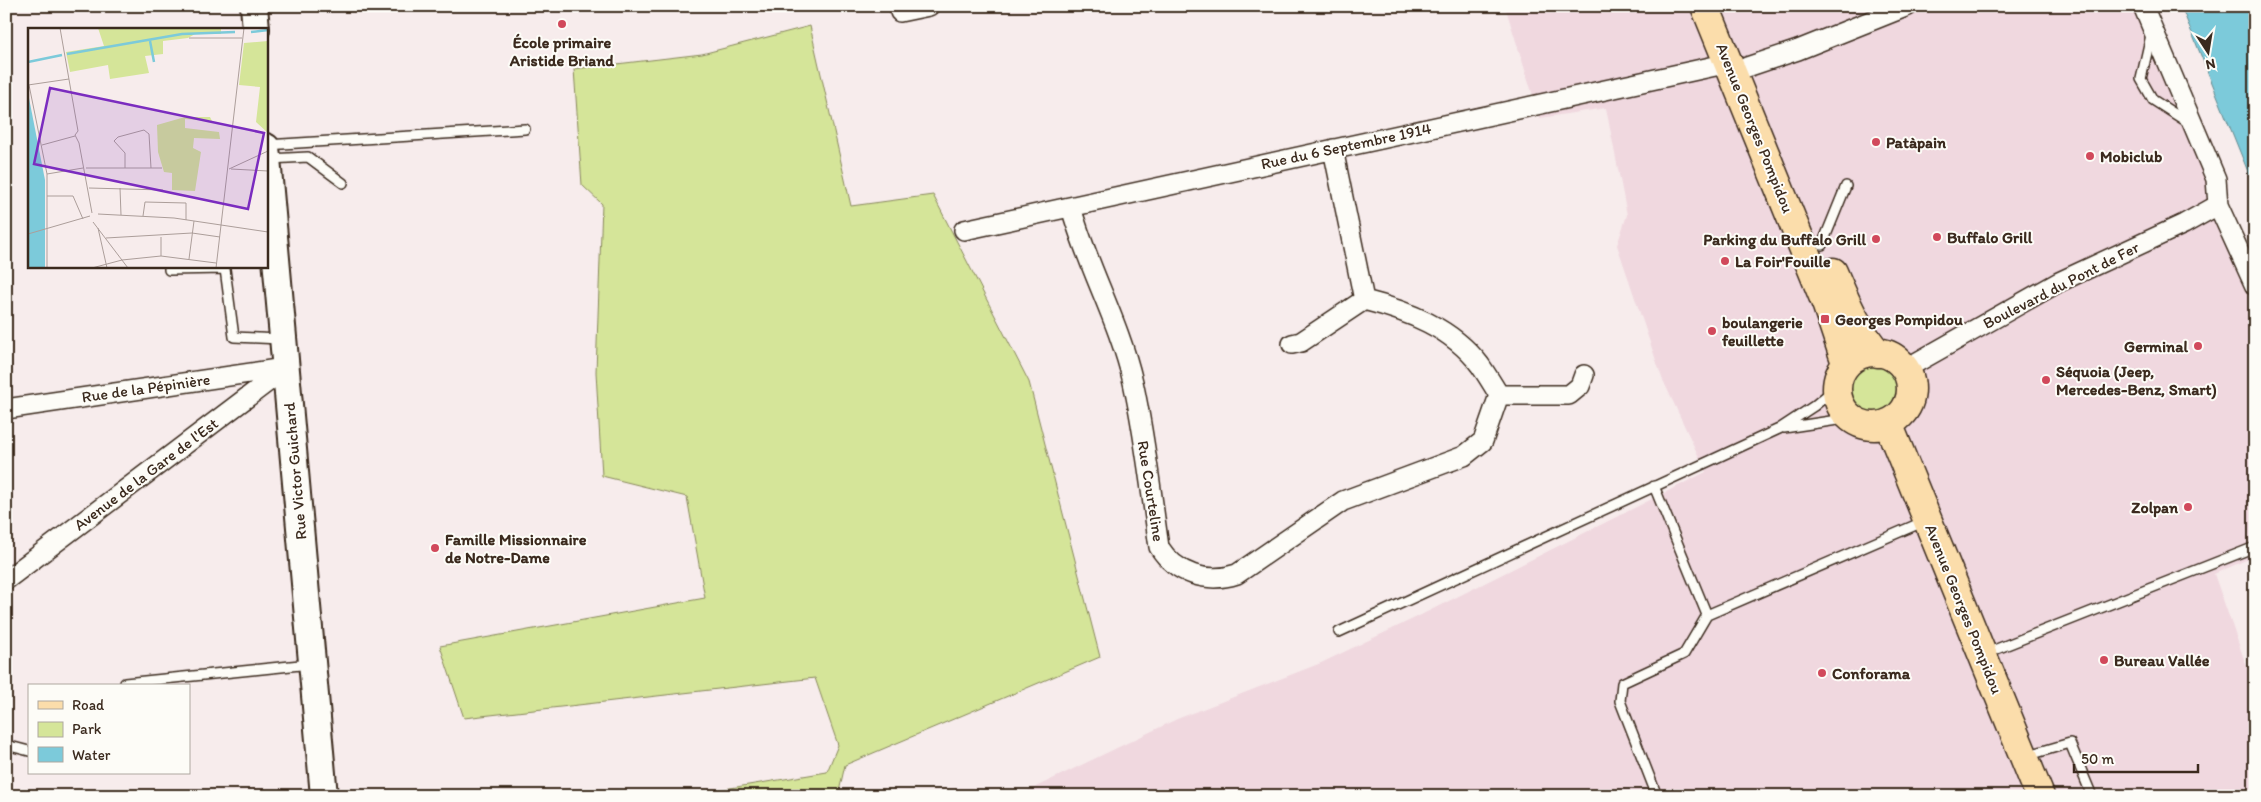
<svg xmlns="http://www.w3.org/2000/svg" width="2261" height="802" viewBox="0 0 2261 802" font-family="Itim,sans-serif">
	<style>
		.built { fill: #f0d8df }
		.green { fill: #d5e599; stroke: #88885c }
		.water { fill: #7ccada; stroke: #628a8f }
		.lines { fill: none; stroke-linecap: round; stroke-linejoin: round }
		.service-casing { stroke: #3b2a1e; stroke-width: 12 }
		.minor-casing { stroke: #3b2a1e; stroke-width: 22 }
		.secondary-casing { stroke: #3b2a1e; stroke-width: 30 }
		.primary-casing { stroke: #3b2a1e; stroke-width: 31 }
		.service { stroke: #fdfcf7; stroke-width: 9 }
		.minor { stroke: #fdfcf7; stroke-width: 19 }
		.secondary { stroke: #fdfcf7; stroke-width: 26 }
		.primary { stroke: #fbddab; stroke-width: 28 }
		.poi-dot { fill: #d1495b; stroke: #fdfcf7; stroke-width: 2 }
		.labels { text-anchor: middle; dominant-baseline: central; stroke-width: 4; stroke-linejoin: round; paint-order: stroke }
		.poi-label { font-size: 16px; font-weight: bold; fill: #3b2a1e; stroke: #fdfcf7; text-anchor: start }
		.street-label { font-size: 16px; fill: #3b2a1e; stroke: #fdfcf7 }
		.inset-river { fill: none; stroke: #7ccada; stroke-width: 2.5 }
		.inset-road { fill: none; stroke: #ac9e9a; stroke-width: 1 }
		.view { fill: #7b2cbf; fill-opacity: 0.15; stroke: #7b2cbf; stroke-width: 2.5 }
		.inset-edge { fill: none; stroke: #3b2a1e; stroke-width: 2.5 }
	</style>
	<rect width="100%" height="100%" fill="#f7ecec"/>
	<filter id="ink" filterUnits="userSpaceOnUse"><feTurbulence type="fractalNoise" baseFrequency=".02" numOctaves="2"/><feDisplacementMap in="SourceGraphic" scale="10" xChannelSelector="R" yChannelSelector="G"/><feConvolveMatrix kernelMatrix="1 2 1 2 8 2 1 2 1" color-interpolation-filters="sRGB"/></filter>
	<g filter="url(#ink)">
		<path class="built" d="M1505,6h630l120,286v264l-41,18 41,116v106h-1238l160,-77 144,-56 94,-45 291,-146 -44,-94 -45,-133 10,-30 -21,-107 -66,10z"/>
		<path class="green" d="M810,26l41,180 82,-11 96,187 71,275 -255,108 -7,31h-156l145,-24 11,-27 -23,-67 -351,40 -24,-72 265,-48 -18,-101 -85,-21 -6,-104 6,-168 -20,-19 -8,-116 128,-15z
			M1849 389a25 25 0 1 1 50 0a25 25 0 1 1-50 0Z"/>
		<path class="water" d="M2181,6h74v183z"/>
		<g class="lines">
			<defs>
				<path id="service" d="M2151,35l-10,44 12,21 36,23
					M266,145l259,-16
					M269,159l39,-2 35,26
					M1822,245l24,-59
					M169,266v4l56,-1 9,68 46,2
					M1784,428l67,-10
					M1654,486l53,129 218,-94
					M1339,632l440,-203 35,-23 23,-19
					M1984,654l271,-107
					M125,686v-3l185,-19
					M6,745l23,6
					M2026,756l44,-13 22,53
					M1657,796l-37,-95 2,-18 62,-29 23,-39"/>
				<path id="minor" d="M2143,6l73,173 2,26 37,81
					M900,12l29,-6
					M1747,67l51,-17 110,-44
					M1071,207c16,59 48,114 62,175 12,54 18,110 26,165 17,27 48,37 78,27l106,-73 121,-45 19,-15 16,-46c-6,-10 -12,-20 -19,-30 -28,-37 -72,-54 -116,-65l-31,-151
					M964,230l765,-167
					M1292,344l9,-2 63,-42
					M1905,369l154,-87 125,-58 34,-19
					M1499,395h70l11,-9 4,-11
					M6,409l278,-41
					M6,580l280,-212"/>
				<path id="secondary" d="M254,6l2,23
					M266,147l58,649"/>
				<path id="primary" d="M1705,6l122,300 19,57
					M1833,272c12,28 24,58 45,81
					M1837 389a37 37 0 1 1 74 0a37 37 0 1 1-74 0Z
					M1888,423l152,373"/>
			</defs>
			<use href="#service" class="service-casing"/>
			<use href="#minor" class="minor-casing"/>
			<use href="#secondary" class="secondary-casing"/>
			<use href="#primary" class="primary-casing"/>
			<use href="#service" class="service"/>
			<use href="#minor" class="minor"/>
			<use href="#secondary" class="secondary"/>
			<use href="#primary" class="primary"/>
		</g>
	</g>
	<g class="poi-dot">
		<circle cx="562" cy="24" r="5"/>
		<circle cx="1876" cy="142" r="5"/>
		<circle cx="2090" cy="156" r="5"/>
		<circle cx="1937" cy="237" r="5"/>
		<circle cx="1876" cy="239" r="5"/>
		<circle cx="1725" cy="261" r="5"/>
		<rect x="1820" y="314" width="10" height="10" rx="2.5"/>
		<circle cx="1712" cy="331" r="5"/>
		<circle cx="2198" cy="346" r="5"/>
		<circle cx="2046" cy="380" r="5"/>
		<circle cx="2188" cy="507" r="5"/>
		<circle cx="435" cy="548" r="5"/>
		<circle cx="2104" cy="660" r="5"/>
		<circle cx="1822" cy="673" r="5"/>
	</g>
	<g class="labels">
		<g class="poi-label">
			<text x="562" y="42" text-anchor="middle">École primaire<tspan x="562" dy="18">Aristide Briand</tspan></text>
			<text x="1886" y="142">Patàpain</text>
			<text x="2100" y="156">Mobiclub</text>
			<text x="1947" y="237">Buffalo Grill</text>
			<text x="1866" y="239" text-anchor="end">Parking du Buffalo Grill</text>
			<text x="1735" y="261">La Foir'Fouille</text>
			<text x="1835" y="319">Georges Pompidou</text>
			<text x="1722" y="322">boulangerie<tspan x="1722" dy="18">feuillette</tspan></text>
			<text x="2188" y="346" text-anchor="end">Germinal</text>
			<text x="2056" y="371">Séquoia (Jeep,<tspan x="2056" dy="18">Mercedes-Benz, Smart)</tspan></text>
			<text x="2178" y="507" text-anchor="end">Zolpan</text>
			<text x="445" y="539">Famille Missionnaire<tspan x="445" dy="18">de Notre-Dame</tspan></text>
			<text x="2114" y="660">Bureau Vallée</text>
			<text x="1832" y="673">Conforama</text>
		</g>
		<g class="street-label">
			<text transform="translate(1755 128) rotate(68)">Avenue Georges Pompidou</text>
			<text transform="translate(1346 146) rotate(-12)">Rue du 6 Septembre 1914</text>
			<text transform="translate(2061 285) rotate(-27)">Boulevard du Pont de Fer</text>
			<text transform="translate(146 388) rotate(-8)">Rue de la Pépinière</text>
			<text transform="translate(295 471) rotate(-95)">Rue Victor Guichard</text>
			<text transform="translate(146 474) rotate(-37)">Avenue de la Gare de l'Est</text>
			<text transform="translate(1151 491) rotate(81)">Rue Courteline</text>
			<text transform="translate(1964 609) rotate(68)">Avenue Georges Pompidou</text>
		</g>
	</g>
	<g transform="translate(28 28)">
		<rect width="240" height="240" fill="#f7ecec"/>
		<path d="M70,0h123v6h-26l-7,4 -25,3v13l-18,2 4,17 -39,6 -2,-14 -38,7 -4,-20 38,-6zM240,13v92l-12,-11 4,-35 -21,-2 5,-42zM157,89h25l2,4 -27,-2v9l34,4 1,7 -26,-1 -1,10 8,4 -6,39 -23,-1v-17l-8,-1 -6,-20 -1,-27z" fill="#d5e599"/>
		<path d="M0,65l17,87v88h-17z" fill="#7ccada"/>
		<path class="inset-river" d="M223,4l17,-2M122,13l4,21M39,26l115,-20 53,-2M0,34l34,-7"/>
		<path class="inset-road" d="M32,0l18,103 -3,4 4,8 13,70M161,10h53M0,57l41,-6M1,57l18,89v94M14,117l33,-9M58,140h76M97,140v-15l-11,-12 4,-4 26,-7 5,4 2,34M201,141l39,-18M203,141l37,2M19,146l36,-6M61,160l74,2M92,160l1,27M19,168h26l10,23M70,186l76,4 94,14M115,188l2,-14 41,1v17M65,194l35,46M70,200l9,40M0,206l62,-18M133,209v19M78,210l86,-5 28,4M161,231l5,-38M64,240l30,-8 39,-4 55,7M188,240l28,-240"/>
		<path class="view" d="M22,60l214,45 -16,76 -214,-45z"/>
		<rect width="240" height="240" class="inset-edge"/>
	</g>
	<rect width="2261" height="802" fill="none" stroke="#fdfcf7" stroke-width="25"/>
	<rect x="12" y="12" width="2236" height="777" fill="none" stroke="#3b2a1e" stroke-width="2" filter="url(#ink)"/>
	<rect x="28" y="684" width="162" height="90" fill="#fdfcf7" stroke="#afa8a0"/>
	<rect x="38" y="701" width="25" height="8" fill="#fbddab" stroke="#afa8a0"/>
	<text x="72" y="710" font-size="15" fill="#3b2a1e">Road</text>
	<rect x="38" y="722" width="25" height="15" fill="#d5e599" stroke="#afa8a0"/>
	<text x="72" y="734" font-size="15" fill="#3b2a1e">Park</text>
	<rect x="38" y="747" width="25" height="15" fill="#7ccada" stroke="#afa8a0"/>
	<text x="72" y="760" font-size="15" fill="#3b2a1e">Water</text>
	<g transform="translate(2208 52) rotate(168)" stroke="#fdfcf7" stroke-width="4" paint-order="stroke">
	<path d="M0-4L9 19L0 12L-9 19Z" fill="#3b2a1e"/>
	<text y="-8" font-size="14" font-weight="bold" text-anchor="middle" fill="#3b2a1e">N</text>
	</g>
	<path d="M2074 764v8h124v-8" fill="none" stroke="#3b2a1e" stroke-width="2.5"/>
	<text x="2081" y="764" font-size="15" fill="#3b2a1e" stroke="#fdfcf7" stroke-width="4" paint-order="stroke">50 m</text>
</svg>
